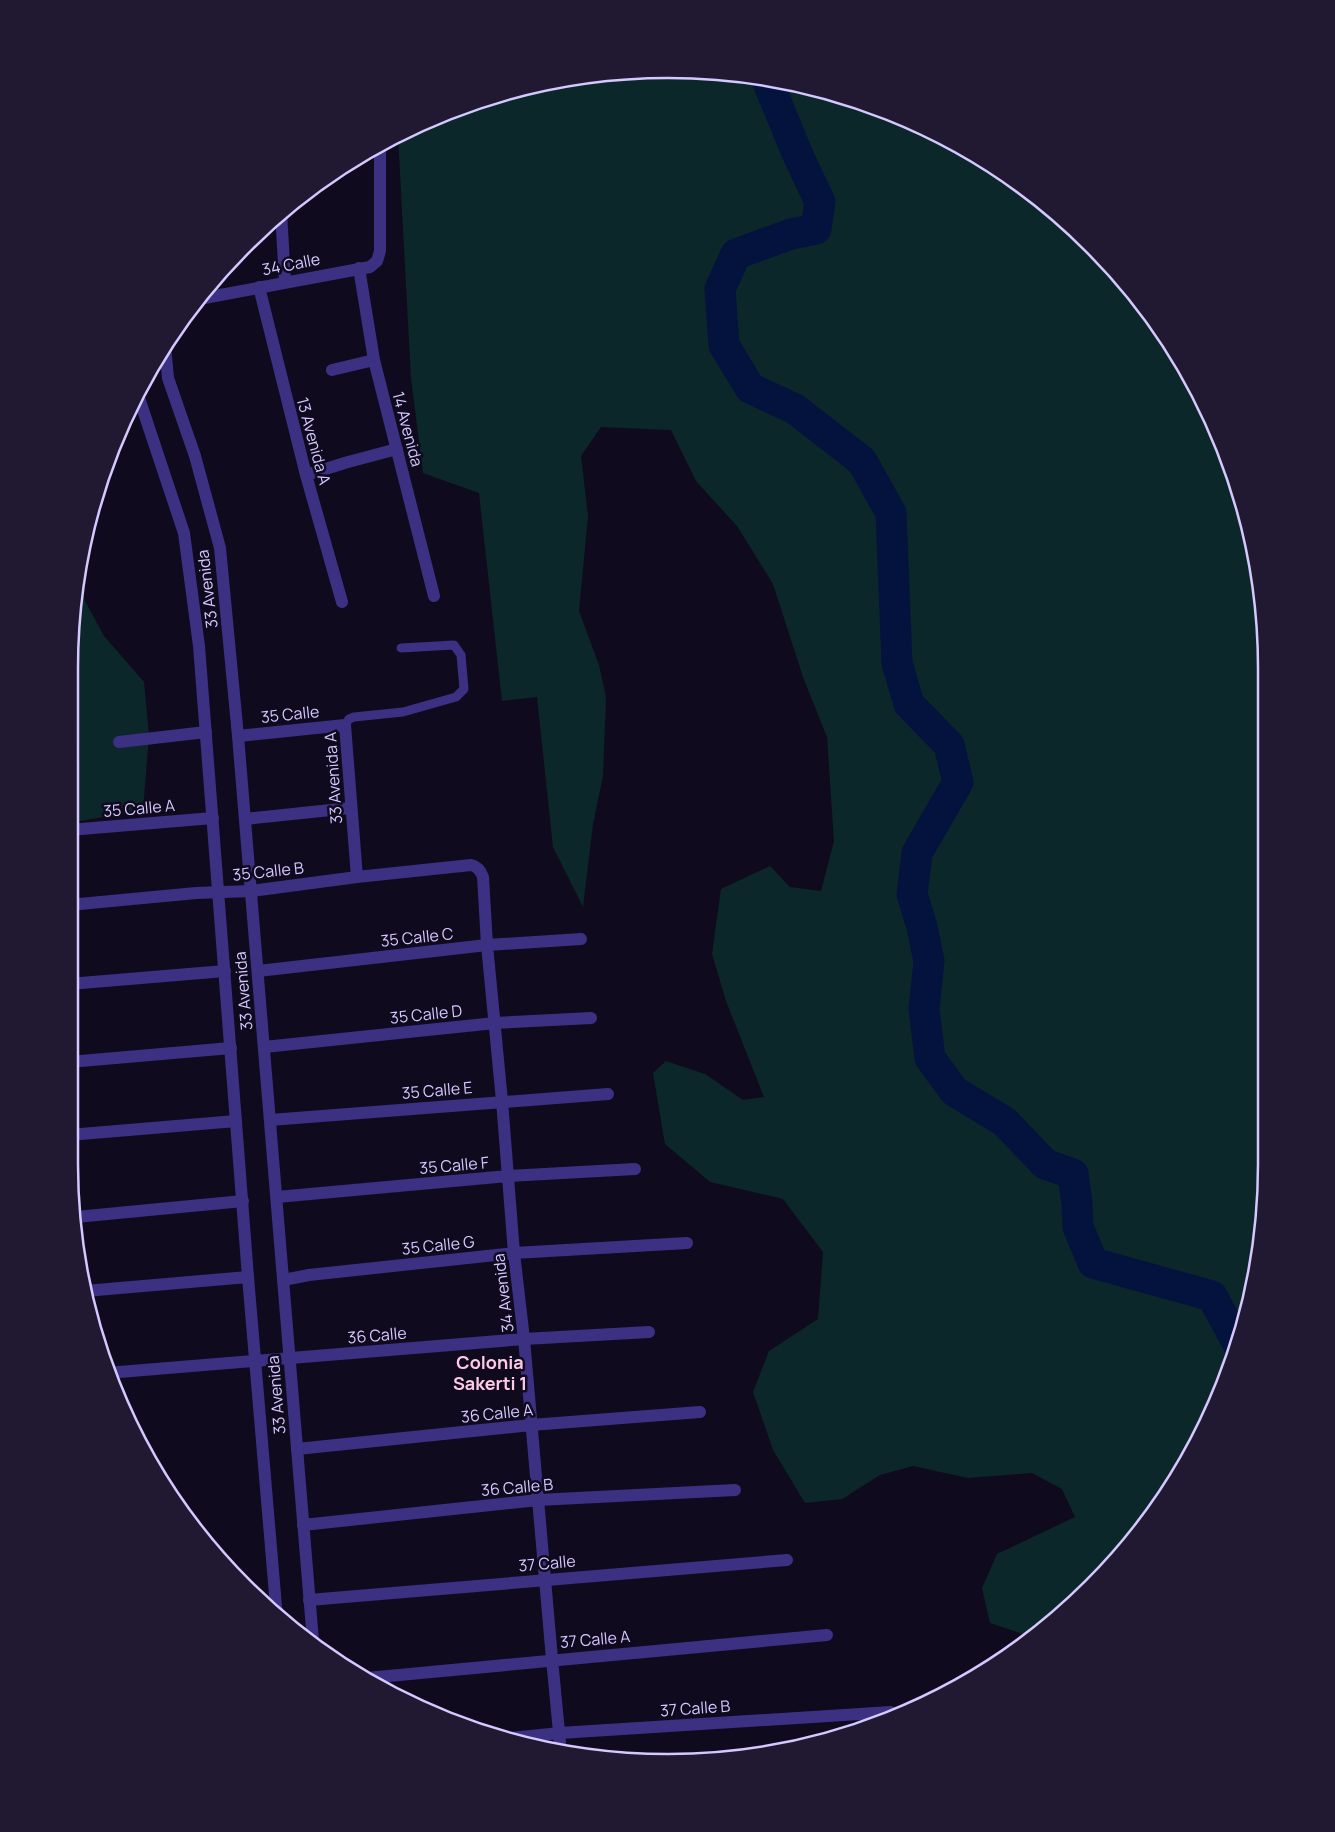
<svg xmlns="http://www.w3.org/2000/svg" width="1335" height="1832" viewBox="0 0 1335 1832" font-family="Manrope,sans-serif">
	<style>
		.green { fill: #0c2729 }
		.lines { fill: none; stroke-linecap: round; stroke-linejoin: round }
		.river { stroke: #04133e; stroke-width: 31 }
		.service { stroke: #3c3083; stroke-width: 9 }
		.minor { stroke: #3c3083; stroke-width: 12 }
		.tertiary { stroke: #3c3083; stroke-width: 12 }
		.labels { text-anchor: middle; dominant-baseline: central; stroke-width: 5; stroke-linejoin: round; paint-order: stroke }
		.street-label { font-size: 16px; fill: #d4c8ff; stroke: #100a1f }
		.neighbourhood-label { font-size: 18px; font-weight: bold; fill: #ffcae6; stroke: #100a1f }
		.rim { fill: none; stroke: #d4c8ff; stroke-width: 2.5 }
	</style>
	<rect width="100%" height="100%" fill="#100a1f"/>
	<path class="green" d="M707,70l116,19 110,42 99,62 86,80 87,130 41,109 15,77 4,614 -19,116 -42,111 -62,99 -80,86 -30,22 -42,-14 -8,-35 15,-34 78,-37 -13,-28 -30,-16 -64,5 -55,-12 -33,9 -38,24 -37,4 -32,-53 -20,-58 16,-41 49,-32 5,-67 -40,-53 -73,-17 -45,-38 -12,-71 13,-12 39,13 38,26 21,-3 -38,-96 -14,-47 9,-65 49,-23 20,21 31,4 13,-50 -7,-104 -24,-60 -30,-93 -36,-58 -41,-45 -25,-51 -70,-3 -20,29 7,60 -9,95 20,54 7,32 -3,79 -10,48 -10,83 -30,-60 -16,-150 -35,4 -23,-208 -56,-20 -12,-95 -13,-243 77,-35 115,-26z
		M77,586l27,50 40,46 5,53 -6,75 -74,13v-156z"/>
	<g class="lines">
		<path class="river" d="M767,80l30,73 23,49 -4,27 -25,5 -55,20 -16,35 4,56 26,43 45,21 67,52 29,52 6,150 12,41 40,41 9,37 -41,71 -5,41 10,33 7,34 -5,48 6,49 24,33 51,31 40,42 28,10 4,29 1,24 15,36 119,33 25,46"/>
		<path class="service" d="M345,725l4,-6 5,-2 49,-5 53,-15 8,-8 -3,-34 -7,-10 -53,3"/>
		<path class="minor" d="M281,211l4,71
			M359,268l15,92 60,236
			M259,287l47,188 36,127
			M199,299l171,-32 7,-6 3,-10v-107
			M332,370l42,-10
			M306,475l42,-13 49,-13
			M238,736l107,-11 12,152
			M119,742l87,-10
			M245,819l105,-11
			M69,830l144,-12
			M69,905l127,-12 55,-2 106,-14 114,-12c7,2 9,5 12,12l4,68 15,156 12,152 10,86 28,320 9,94
			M258,971l229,-26 94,-6
			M69,984l156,-13
			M264,1047l231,-24 96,-5
			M69,1062l162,-14
			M270,1120l338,-26
			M69,1135l167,-14
			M277,1197l231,-21 127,-7
			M76,1217l167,-16
			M283,1280l26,-5 205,-22 173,-10
			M85,1291l163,-14
			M107,1373l417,-34 125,-7
			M297,1449l234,-24 169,-13
			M303,1525l235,-25 197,-10
			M309,1600l478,-40
			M367,1678l460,-43
			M501,1739l59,-6 331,-21"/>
		<path class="tertiary" d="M165,346l3,32 27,78 25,92 18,188 75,905
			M137,392l47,141 15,113 49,631 29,341"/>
	</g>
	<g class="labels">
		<g class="street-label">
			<text transform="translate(291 264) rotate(-11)">34 Calle</text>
			<text transform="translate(408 429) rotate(75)">14 Avenida</text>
			<text transform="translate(314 441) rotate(75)">13 Avenida A</text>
			<text transform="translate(207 589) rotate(-97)">33 Avenida</text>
			<text transform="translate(290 714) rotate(-6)">35 Calle</text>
			<text transform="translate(333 778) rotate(-94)">33 Avenida A</text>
			<text transform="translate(139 808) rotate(-5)">35 Calle A</text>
			<text transform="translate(268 871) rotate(-6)">35 Calle B</text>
			<text transform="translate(417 937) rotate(-6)">35 Calle C</text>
			<text transform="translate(243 991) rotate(-95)">33 Avenida</text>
			<text transform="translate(426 1014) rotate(-6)">35 Calle D</text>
			<text transform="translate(437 1090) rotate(-5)">35 Calle E</text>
			<text transform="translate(454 1165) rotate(-5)">35 Calle F</text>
			<text transform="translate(438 1245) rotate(-6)">35 Calle G</text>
			<text transform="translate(503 1293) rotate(-97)">34 Avenida</text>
			<text transform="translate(377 1335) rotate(-5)">36 Calle</text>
			<text transform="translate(276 1395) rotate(-95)">33 Avenida</text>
			<text transform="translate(497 1413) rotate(-6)">36 Calle A</text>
			<text transform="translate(517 1487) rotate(-5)">36 Calle B</text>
			<text transform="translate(547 1563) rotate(-5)">37 Calle</text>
			<text transform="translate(595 1639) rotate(-5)">37 Calle A</text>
			<text transform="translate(695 1708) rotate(-4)">37 Calle B</text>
		</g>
		<g class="neighbourhood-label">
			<text x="490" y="1362">Colonia<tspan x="490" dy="21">Sakerti 1</tspan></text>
		</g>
	</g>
	<path d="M0 0H1335V1832H0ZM668 78H668A590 590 0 0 1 1258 668V1164A590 590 0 0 1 668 1754H668A590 590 0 0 1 78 1164V668A590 590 0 0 1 668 78Z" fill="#201931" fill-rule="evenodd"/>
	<path class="rim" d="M668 78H668A590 590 0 0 1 1258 668V1164A590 590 0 0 1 668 1754H668A590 590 0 0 1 78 1164V668A590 590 0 0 1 668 78Z"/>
</svg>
